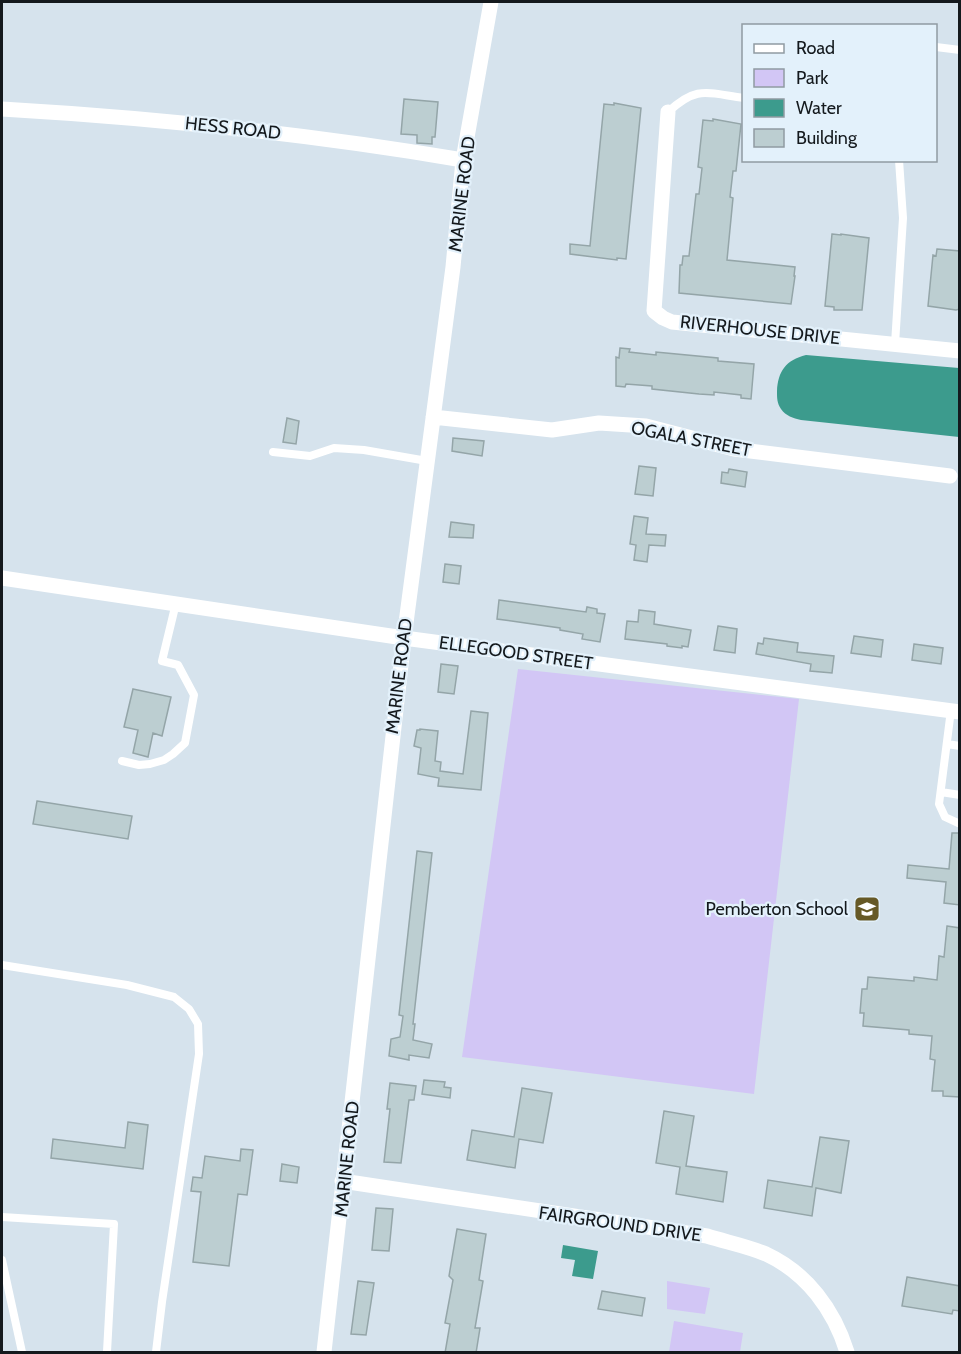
<svg xmlns="http://www.w3.org/2000/svg" width="961" height="1354" viewBox="0 0 961 1354" font-family="Cabin,sans-serif">
	<style>
		.green { fill: #d2c6f5 }
		.water { fill: #3c9b8d }
		.building { fill: #bcced1; stroke: #94a5a8; stroke-width: 1.5 }
		.lines { fill: none; stroke-linecap: round; stroke-linejoin: round }
		.lane { stroke: #fff; stroke-width: 8 }
		.street { stroke: #fff; stroke-width: 15 }
		.labels { text-anchor: middle; dominant-baseline: central; stroke-width: 4.5; stroke-linejoin: round; paint-order: stroke }
		.street-label { font-size: 18px; fill: #14191d; stroke: #e3f1fb }
		.poi-label { font-size: 18px; fill: #14191d; stroke: #e3f1fb; text-anchor: end }
	</style>
	<rect width="100%" height="100%" fill="#d6e3ed"/>
	<path class="green" d="M518,669l281,30 -45,395 -292,-37z
		M667,1281l43,7 -5,26 -38,-5z
		M674,1321l69,12 -3,19h-71z"/>
	<path class="water" d="M806,355l153,13v69l-158,-17c-8,-2 -15,-4 -20,-11 -4,-6 -4,-11 -4,-18 1,-20 9,-31 29,-36z
		M563,1245l35,6 -5,28 -21,-3 3,-16 -14,-2z"/>
	<path class="building" d="M404,99l34,3 -3,35h-3v7l-15,-1v-8l-16,-1z
		M614,103l27,5 -15,151 -9,-1v2l-47,-6v-10l20,2 14,-142 10,1z
		M713,119l28,5 -5,47h-3l-3,26 3,1 -6,62 68,7 -1,9h1l-4,28 -112,-11 1,-28h2l1,-9h6l7,-62h3l3,-26 -4,-1 5,-47 10,1z
		M832,234l9,1v-1l28,4 -7,72h-28v-3l-9,-1z
		M937,249l23,2v58l-4,1 -28,-4 5,-51 3,1z
		M620,348l10,1 -1,3 27,3v-3l10,1 52,5v3l36,3 -3,35 -10,-1v-3l-27,-3v3l-15,-1 -47,-5v-3l-26,-2 -1,3 -9,-1v-29l3,1z
		M287,418l12,3 -3,23 -13,-2z
		M453,438l31,3 -2,15 -30,-5z
		M639,466l17,2 -3,28 -18,-2z
		M729,469l18,3 -2,15 -24,-4 1,-11 6,1z
		M634,516l14,2 -2,16 20,1 -1,11 -16,-1 -2,17 -13,-2 2,-15 -6,-1z
		M451,522l23,3 -1,13 -24,-1z
		M445,564l16,2 -2,18 -16,-2z
		M499,600l87,12 1,-5 10,2v4l8,1 -5,28 -18,-3 1,-5 -23,-4v-2l-63,-9z
		M639,610l16,2 -1,12 37,6 -3,17 -6,-1v2l-15,-2v-2l-42,-5 2,-18 11,1z
		M718,626l19,3 -2,24 -21,-3z
		M854,636l29,4 -2,17 -30,-4z
		M764,638l34,5 -1,9 37,4 -2,17 -22,-2 1,-7 -55,-10 2,-11 5,1z
		M914,644l29,4 -2,16 -29,-4z
		M441,664l17,2 -4,28 -16,-2z
		M133,689l38,8 -9,39 -9,-3 -5,24 -15,-4 5,-23 -14,-3z
		M471,711l17,2 -7,77 -43,-4 1,-8 -21,-4 3,-26 -7,-2 3,-16h3v-1l18,2 -3,30 6,1 -1,9 23,3z
		M37,801l95,15 -4,23 -95,-15z
		M952,833h8v72l-16,-2 2,-21 -39,-4 1,-13 41,4z
		M417,851l15,2 -19,171h2l-2,16 19,4 -3,14 -20,-3v5l-20,-4 2,-17 9,-2 3,-21 -4,-1z
		M947,926l13,2v169l-17,-1v-5h-11l3,-31 -5,-1 2,-23 -23,-2v-4l-46,-4 1,-13h-4l2,-24h5l1,-12 46,4v-4l23,3 2,-24 5,1z
		M424,1080l21,2 -1,5 7,1 -1,10 -28,-4z
		M390,1083l26,3 -2,14h-5l-8,63 -17,-1 6,-53h-3z
		M522,1088l30,5 -9,50 -24,-4 -4,29 -48,-8 5,-30 42,7z
		M664,1111l30,5 -8,50 41,6 -4,30 -47,-8 4,-27 -24,-4z
		M128,1122l20,3 -5,44 -92,-11 2,-19 72,9z
		M820,1137l29,4 -8,52 -25,-5 -4,28 -48,-8 4,-28 44,7z
		M241,1149l12,1 -6,45 -9,-1 -9,72 -36,-4 8,-70 -10,-1 2,-14 9,1 3,-22 35,5z
		M282,1164l17,3 -2,16 -17,-2z
		M376,1208l17,1 -4,42 -17,-1z
		M457,1229l29,5 -7,46 4,1 -8,47h5l-4,25h-31l5,-29 -5,-1 8,-43 -4,-4z
		M907,1277l53,9v25l-7,-1 -1,4 -50,-8z
		M358,1281l16,2 -8,52 -15,-1z
		M602,1291l43,7 -3,18 -44,-7z"/>
	<g class="lines">
		<path class="lane" d="M936,47l24,3
			M668,112c29,-27 39,-19 76,-14
			M895,344l8,-126 -4,-58
			M273,452l37,4 24,-8 30,2 63,11
			M951,710l-12,94 6,13 15,7
			M947,744l13,2
			M122,761l17,4 11,-1 14,-4 9,-6 12,-11 9,-48 -16,-30 -16,-4 14,-58
			M941,792l19,3
			M2,965l125,20 47,12 15,12 9,15 1,30 -37,248 -6,50
			M2,1217l112,7 -7,128
			M2,1260l20,92"/>
		<path class="street" d="M2,109c154,9 308,25 461,51
			M668,112l-14,199 9,7 9,4 288,29
			M433,417l119,13 47,-7 47,3 88,23 216,27
			M2,578l402,60 556,74
			M342,1181l365,55c19,6 40,10 59,18 41,19 68,56 81,98
			M324,1352l80,-714 49,-371 10,-107 28,-158"/>
	</g>
	<defs>
		<symbol id="school-square" viewBox="-11 -11 22 22"><rect x="-9" y="-9" width="18" height="18" rx="4" fill="#665926" stroke="#e3f1fb"/><path d="M0-5L7-2L0 1L-7-2ZM-4 1L0 2.5L4 1V4Q0 6-4 4Z" fill="#fff"/></symbol>
	</defs>
	<g fill-rule="evenodd">
		<use href="#school-square" x="852" y="894" width="30" height="30"/>
	</g>
	<g class="labels">
		<g class="street-label">
			<text transform="translate(233 128) rotate(6)">HESS ROAD</text>
			<text transform="translate(462 194) rotate(-83)">MARINE ROAD</text>
			<text transform="translate(760 330) rotate(6)">RIVERHOUSE DRIVE</text>
			<text transform="translate(691 439) rotate(11)">OGALA STREET</text>
			<text transform="translate(516 653) rotate(8)">ELLEGOOD STREET</text>
			<text transform="translate(399 676) rotate(-83)">MARINE ROAD</text>
			<text transform="translate(347 1159) rotate(-84)">MARINE ROAD</text>
			<text transform="translate(620 1224) rotate(8)">FAIRGROUND DRIVE</text>
		</g>
		<g class="poi-label">
			<text x="848" y="909">Pemberton School</text>
		</g>
	</g>
	<rect width="961" height="1354" fill="none" stroke="#14191d" stroke-width="6"/>
	<rect x="742" y="24" width="195" height="138" fill="#e3f1fb" stroke="#909ba2" stroke-width="1.5"/>
	<rect x="754" y="44" width="30" height="9" fill="#ffffff" stroke="#909ba2" stroke-width="1.5"/>
	<text x="796" y="54" font-size="18" fill="#14191d">Road</text>
	<rect x="754" y="69" width="30" height="18" fill="#d2c6f5" stroke="#909ba2" stroke-width="1.5"/>
	<text x="796" y="84" font-size="18" fill="#14191d">Park</text>
	<rect x="754" y="99" width="30" height="18" fill="#3c9b8d" stroke="#909ba2" stroke-width="1.5"/>
	<text x="796" y="114" font-size="18" fill="#14191d">Water</text>
	<rect x="754" y="129" width="30" height="18" fill="#bcced1" stroke="#909ba2" stroke-width="1.5"/>
	<text x="796" y="144" font-size="18" fill="#14191d">Building</text>
</svg>
